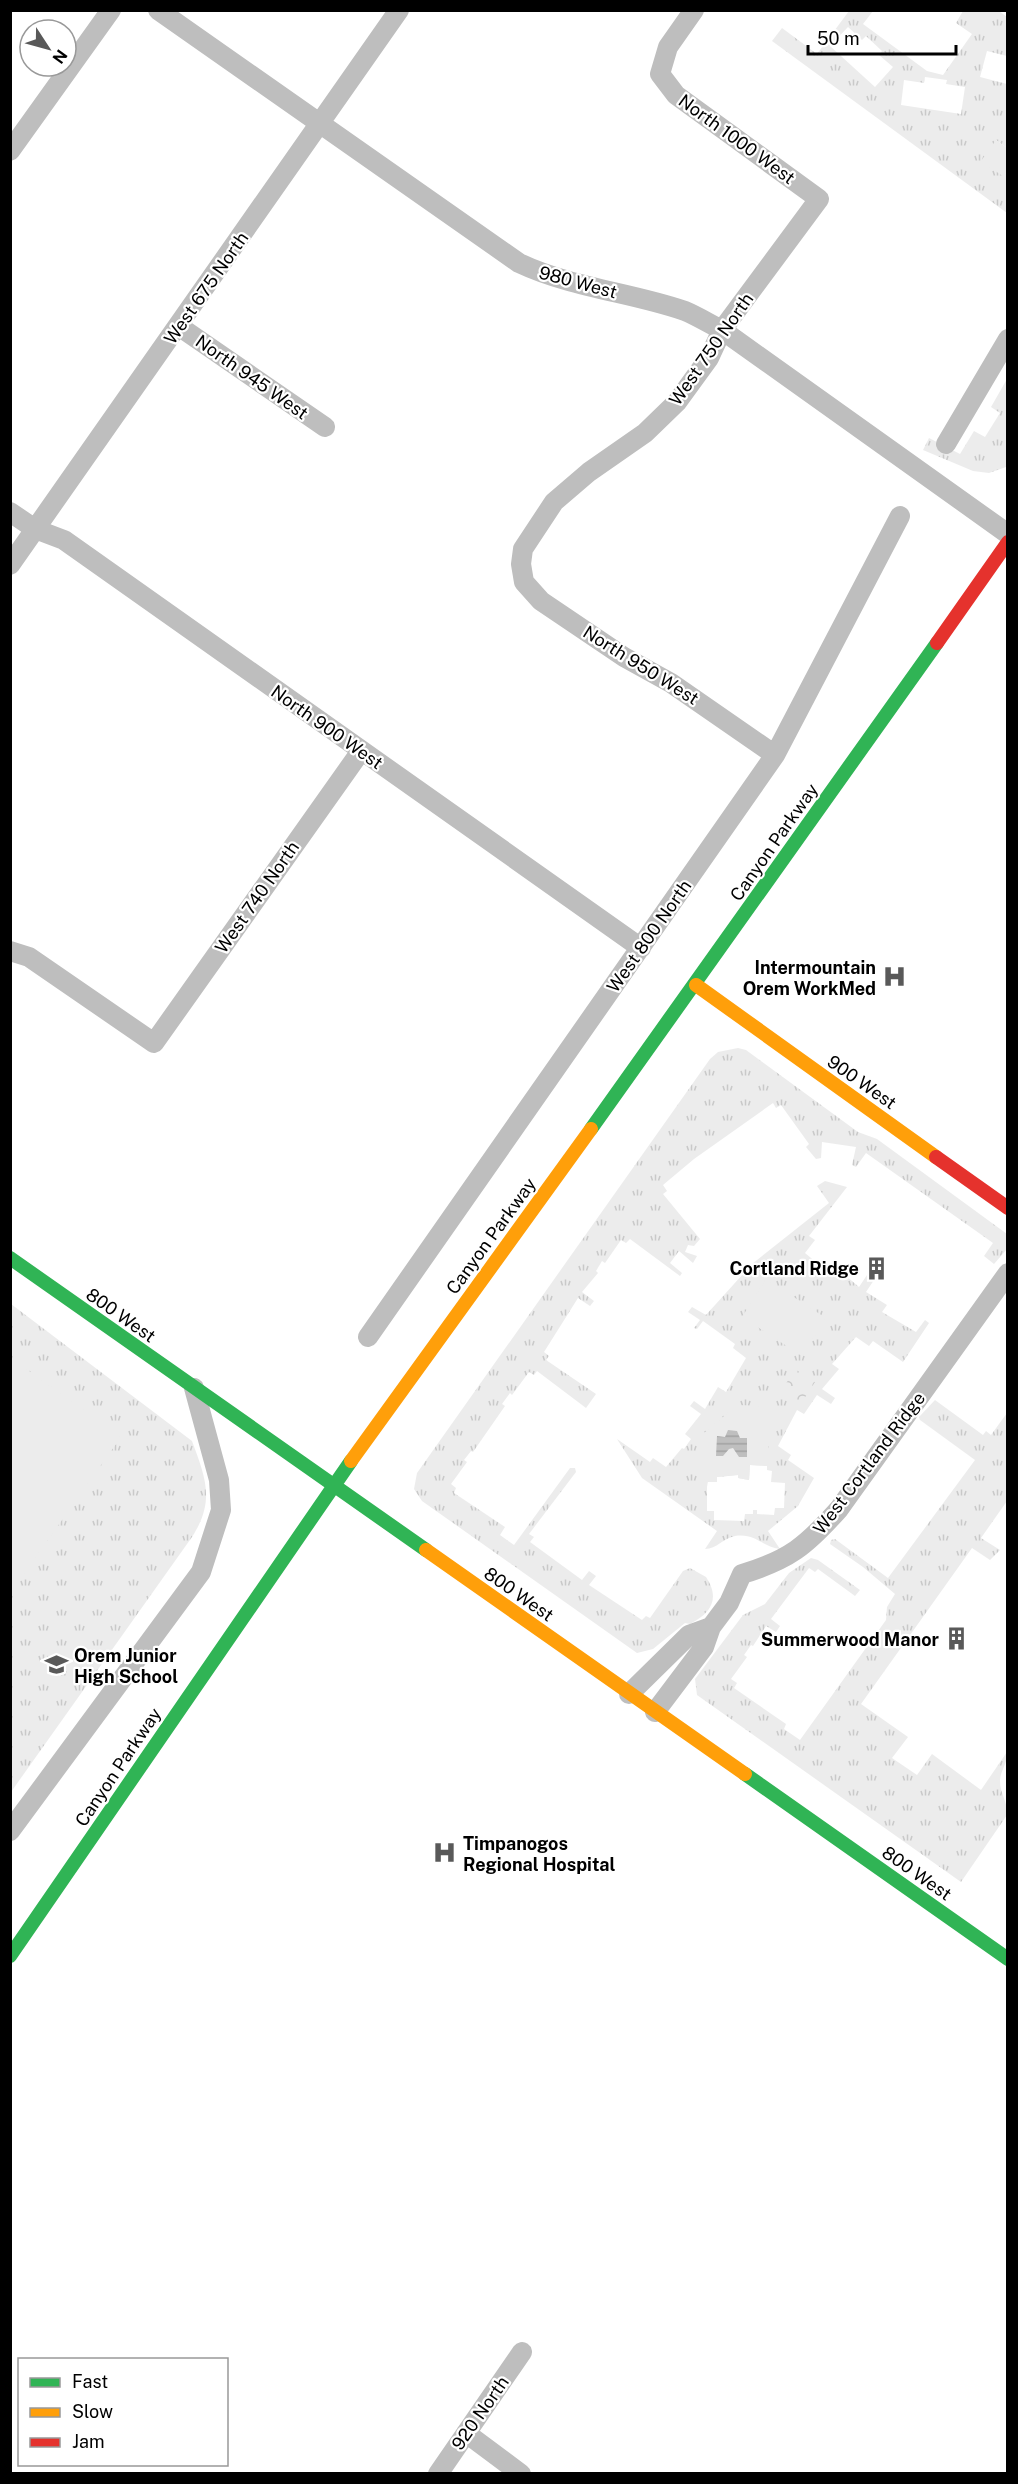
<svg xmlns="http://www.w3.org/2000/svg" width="1018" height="2484" viewBox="0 0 1018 2484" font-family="'Public Sans',sans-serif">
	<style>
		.grass { fill: url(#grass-tufts); fill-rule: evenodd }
		.forest { fill: url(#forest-crowns) }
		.pitch { fill: #ececec }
		.water { fill: url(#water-rules) }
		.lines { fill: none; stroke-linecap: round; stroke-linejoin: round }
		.street { stroke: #bebebe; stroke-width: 20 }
		.fast { stroke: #30b455; stroke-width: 14 }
		.slow { stroke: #ff9f0a; stroke-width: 14 }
		.jam { stroke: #e5322d; stroke-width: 14 }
		.labels { text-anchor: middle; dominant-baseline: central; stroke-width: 4.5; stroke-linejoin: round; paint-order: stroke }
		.street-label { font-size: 18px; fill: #000; stroke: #fff }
		.poi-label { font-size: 18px; font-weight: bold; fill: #000; stroke: #fff; text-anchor: end }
	</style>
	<defs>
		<pattern id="grass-tufts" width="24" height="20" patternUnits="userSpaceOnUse" patternTransform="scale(1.5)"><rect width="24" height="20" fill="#ececec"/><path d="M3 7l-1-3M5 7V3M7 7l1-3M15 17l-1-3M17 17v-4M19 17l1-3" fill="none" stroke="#c9c9c9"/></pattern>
		<pattern id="forest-crowns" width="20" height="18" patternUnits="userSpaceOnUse" patternTransform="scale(1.5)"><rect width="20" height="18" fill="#ececec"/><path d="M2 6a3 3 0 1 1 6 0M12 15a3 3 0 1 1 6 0" fill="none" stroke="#c9c9c9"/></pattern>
		<pattern id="water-rules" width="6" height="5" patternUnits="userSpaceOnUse" patternTransform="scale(1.5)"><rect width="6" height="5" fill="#bfbfbf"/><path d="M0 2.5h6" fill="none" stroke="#a2a2a2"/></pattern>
	</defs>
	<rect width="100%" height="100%" fill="#fff"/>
	<path class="grass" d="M849,11h24l-10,13 64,47 16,4 29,-41 -16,-11 7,-12h36l8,6v39l-20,-5 -7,26 27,7v64l-11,-8 8,36 3,-5v42l-235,-172 10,-13 35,26zM848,27l14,13 4,-4 16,15 -3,4 14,12 -18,20 -45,-41zM925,77l22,3 -1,4 19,3 -4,27 -60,-9 3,-25 20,3z
		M1007,379l-1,88 -17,6 -16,-2 -50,-21 6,-12 31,16 14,-23 11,6 15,-24 -9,-6z
		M738,1048l8,2 112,82 19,7 130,95v15l-13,15 -10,-8 9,-13 -127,-90 -10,14 -4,-2 4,-18 -34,-5 -1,16 -5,1 -10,-12 3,-3 -28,-39 -5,3 -3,-5 -79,56 -31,26 4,6 -4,3 37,45 -6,7 -6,-1 -3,7 12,4 -4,7 -14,-12 -9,12 12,10 -2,3 -50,-37 -4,4 -5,-3 -16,23 -3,-2 -6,10 2,2 -16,19 12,9 -4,5 -12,-8 -34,54 5,4 -3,4 50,34 -10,14 -49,-37 -3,4 -5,-3 -17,23 -2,-2 -8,11 3,2 -32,46 -2,-1 -7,9 3,2 -16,22 5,4 -2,5 51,34 -5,8 14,10 56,-77h5l1,4 -47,62 5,3 -4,5 52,38 7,-9 7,5 -7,9 53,35 4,-4 4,2 33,-47 7,-3 16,9c14,21 6,36 -16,47l-5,-1 -32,26 -16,4 -215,-152 -8,-12 3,-16 293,-414 8,-7z
		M825,1181l22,6 -38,49 6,4 -10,13 29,24 5,-7 20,17 8,-12 7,5 -8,12 21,13 -5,7 34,20 9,-12 4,3 -26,39 -30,-21 -4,5 -13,-9 -24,27 7,5 -17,20 13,9 -4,6 -14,-9 -13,19 -7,-4 -19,36 13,9 -3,5 26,18 -16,28 -30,25 12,18c-18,-2 -24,-16 -45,-13 -12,2 -18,13 -30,13l12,-18 -75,-53 -25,-39 33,23 3,-4 13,9 16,-19 2,1 7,-10 -6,-5 16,-20 -11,-8 4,-5 11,8 13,-22 8,5 20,-34 -13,-10 2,-4 -32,-23 -6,8 -3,-1 6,-8 -12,-8 4,-5 14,8 46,-51 77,-61 -12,-17zM750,1465l17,1v4l5,1 -1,11 14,1 -1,25h-9l-1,7 -17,-1v-4h-4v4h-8l-1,7 -30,-1v-9h-7v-29h10v-5l21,-2v3l11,2z
		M11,1304l181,137c14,38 23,60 0,96l-181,255z
		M935,1400l48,35 3,-4 5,4 16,-22v88l-26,37 19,12 -10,10 -18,-12 -111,156 47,33 -16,21 25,17 15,-21 49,36 26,-38c1,11 -7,19 -7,29 0,13 8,21 7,34l-46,67 -264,-187 -2,-16 48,-64 22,-11 24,-31 22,-15 7,2 42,30 -5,6 -37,-27 -3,3 -6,-4 -38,51 9,7 -4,6 -10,-6 -13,20 -2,-1 -7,10 3,2 -16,22 6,4 -3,5 52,36 -2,5 16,11 86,-120 1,-13 8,-13 -32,-27 -33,-23 1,-4 4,-1 53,39 87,-118 -55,-40 -1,-3z"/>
	<path class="forest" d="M795,1369l20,13 -17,26 -19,-13z"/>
	<path class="pitch" d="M996,140l11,8v23l-3,6 -23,-16z
		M766,1279l60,39 -24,38 -60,-39z
		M11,1358l110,79 -103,145 -8,-6z
		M736,1405l35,2 -4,59 -17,-1 -1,15 -11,-2v-3l-21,2v5l-9,-1 -1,6h-6l3,-54 26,-22h6z"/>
	<path class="water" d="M728,1430l9,1 3,7h7v19h-8l-6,-9 -4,1 -6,7h-7l1,-20 8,1z"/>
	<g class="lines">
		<path class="street" d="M158,10l361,253c53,25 111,29 166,48 12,5 25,13 37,19l286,204
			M694,10l-26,37 -8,27 16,21 143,104 -97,131 -13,28 -32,44 -32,31 -56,39 -35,30 -31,47 -2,15 3,18 17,19 83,56 47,26 104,72
			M10,151l101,-141
			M180,327l145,100
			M946,444l62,-105
			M10,512l25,17 29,11 577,408
			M10,565l389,-555
			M10,951l19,6 125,86 207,-292
			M368,1337l407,-582 125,-239
			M629,1694l60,-59 22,-8 18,-24 13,-29c47,-14 64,-28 97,-65l169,-236
			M655,1712l49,-65 7,-20
			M10,1831l191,-259 20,-62 -2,-30 -25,-92
			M466,2433l55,41
			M438,2474l84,-122"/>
		<path class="fast" d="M591,1129l346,-486
			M10,1258l416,292
			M745,1774l263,185
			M10,1956l341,-495"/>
		<path class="slow" d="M696,985l240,172
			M351,1461l240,-332
			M426,1550l319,224"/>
		<path class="jam" d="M937,643l71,-101
			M936,1157l72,51"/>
	</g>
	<defs>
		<symbol id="hospital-bare" viewBox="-9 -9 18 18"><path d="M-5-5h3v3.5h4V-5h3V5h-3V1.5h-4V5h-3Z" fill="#595959" stroke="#fff" stroke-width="2.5" paint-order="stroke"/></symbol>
		<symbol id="building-bare" viewBox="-9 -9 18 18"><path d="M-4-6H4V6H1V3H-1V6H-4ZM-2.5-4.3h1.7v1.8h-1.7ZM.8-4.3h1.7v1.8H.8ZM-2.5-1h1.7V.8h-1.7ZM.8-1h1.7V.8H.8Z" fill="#595959" stroke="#fff" stroke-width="2.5" paint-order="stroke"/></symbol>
		<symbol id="school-bare" viewBox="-9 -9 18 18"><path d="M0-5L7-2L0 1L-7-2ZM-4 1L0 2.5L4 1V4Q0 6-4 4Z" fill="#595959" stroke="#fff" stroke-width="2.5" paint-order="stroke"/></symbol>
	</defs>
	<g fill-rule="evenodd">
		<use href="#hospital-bare" x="878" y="960" width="33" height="33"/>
		<use href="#building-bare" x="860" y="1252" width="33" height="33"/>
		<use href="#building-bare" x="940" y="1622" width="33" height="33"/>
		<use href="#school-bare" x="40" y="1648" width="33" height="33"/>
		<use href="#hospital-bare" x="428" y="1836" width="33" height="33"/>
	</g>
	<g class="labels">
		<g class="street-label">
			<text transform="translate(737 139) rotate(36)">North 1000 West</text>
			<text transform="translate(578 282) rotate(15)">980 West</text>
			<text transform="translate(206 288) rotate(-55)">West 675 North</text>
			<text transform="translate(711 349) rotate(-55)">West 750 North</text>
			<text transform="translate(252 377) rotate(35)">North 945 West</text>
			<text transform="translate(641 665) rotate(32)">North 950 West</text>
			<text transform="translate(327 727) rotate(35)">North 900 West</text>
			<text transform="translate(774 842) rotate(-55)">Canyon Parkway</text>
			<text transform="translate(257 897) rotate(-55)">West 740 North</text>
			<text transform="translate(649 936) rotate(-55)">West 800 North</text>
			<text transform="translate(862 1082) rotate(35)">900 West</text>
			<text transform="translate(491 1236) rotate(-54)">Canyon Parkway</text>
			<text transform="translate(121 1315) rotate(35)">800 West</text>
			<text transform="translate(869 1463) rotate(-53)">West Cortland Ridge</text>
			<text transform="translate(519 1594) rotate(35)">800 West</text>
			<text transform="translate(118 1767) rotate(-56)">Canyon Parkway</text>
			<text transform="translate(917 1873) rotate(35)">800 West</text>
			<text transform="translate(480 2413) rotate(-55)">920 North</text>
		</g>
		<g class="poi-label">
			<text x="876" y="967">Intermountain<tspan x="876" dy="21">Orem WorkMed</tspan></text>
			<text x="859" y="1268">Cortland Ridge</text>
			<text x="939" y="1639">Summerwood Manor</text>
			<text x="74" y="1655" text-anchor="start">Orem Junior<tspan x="74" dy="21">High School</tspan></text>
			<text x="463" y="1843" text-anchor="start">Timpanogos<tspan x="463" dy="21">Regional Hospital</tspan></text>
		</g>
	</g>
	<rect width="1018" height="2484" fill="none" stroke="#000000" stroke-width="24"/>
	<rect x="18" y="2358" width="210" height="108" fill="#ffffff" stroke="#999999" stroke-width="1.5"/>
	<rect x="30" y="2378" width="30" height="9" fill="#30b455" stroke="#999999" stroke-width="1.5"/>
	<text x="72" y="2388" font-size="18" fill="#000000">Fast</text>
	<rect x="30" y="2408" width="30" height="9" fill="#ff9f0a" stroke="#999999" stroke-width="1.5"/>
	<text x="72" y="2418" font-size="18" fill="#000000">Slow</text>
	<rect x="30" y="2438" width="30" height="9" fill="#e5322d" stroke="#999999" stroke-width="1.5"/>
	<text x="72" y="2448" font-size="18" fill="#000000">Jam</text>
	<g transform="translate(48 48) rotate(126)"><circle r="28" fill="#ffffff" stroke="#999999" stroke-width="1.5"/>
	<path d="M0-4.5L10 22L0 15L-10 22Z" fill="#595959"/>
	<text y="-9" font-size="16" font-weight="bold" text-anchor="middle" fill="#000000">N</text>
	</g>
	<path d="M808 45v9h148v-9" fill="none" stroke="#000000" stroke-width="3"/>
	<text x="817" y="45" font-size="18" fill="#000000" stroke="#ffffff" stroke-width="4.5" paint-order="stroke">50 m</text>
</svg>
